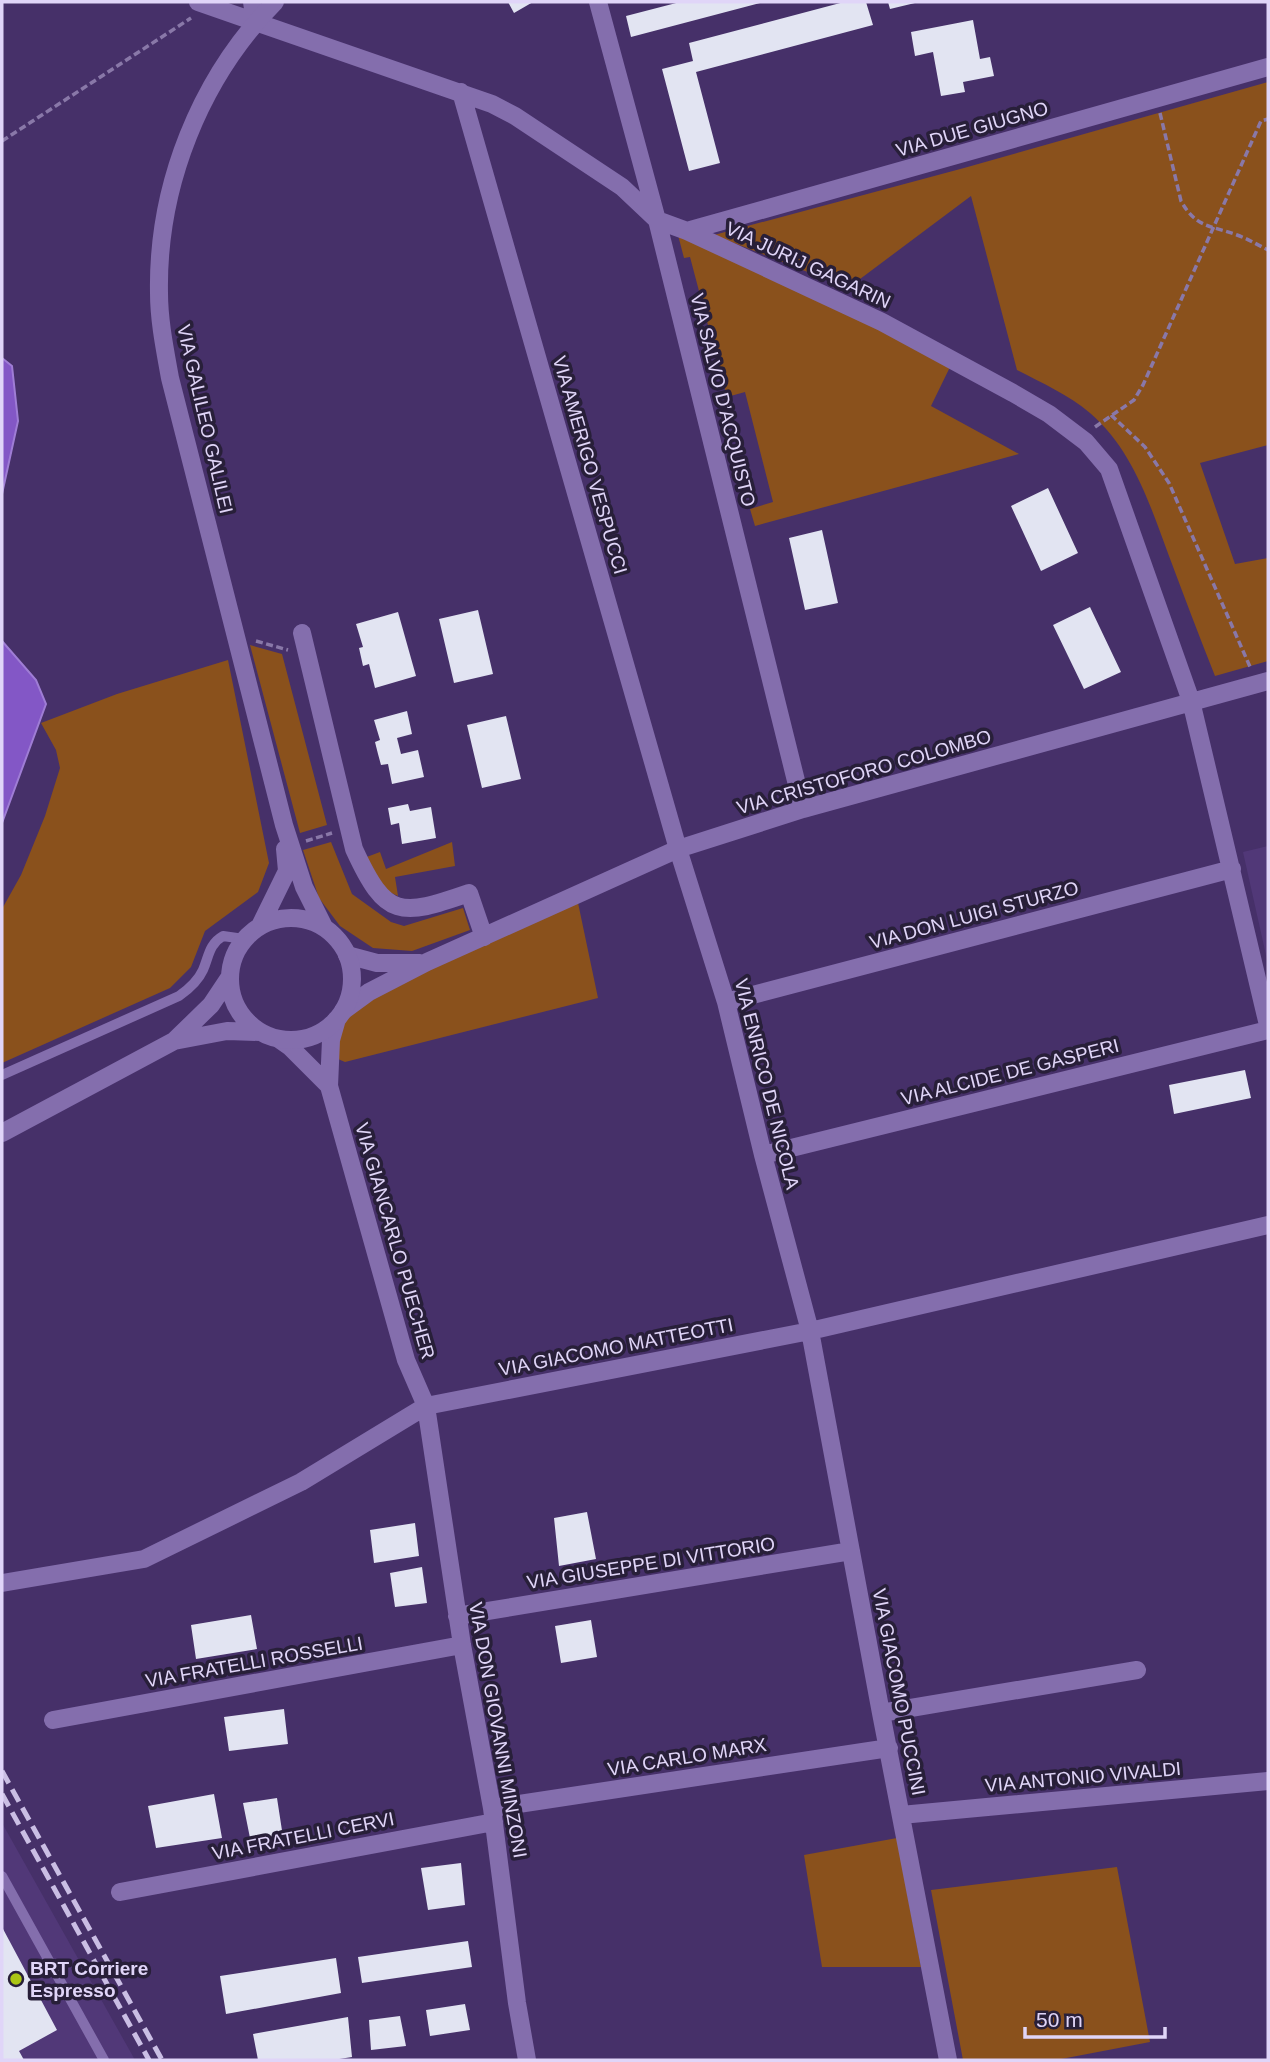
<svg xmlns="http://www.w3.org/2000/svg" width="1270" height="2062" viewBox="0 0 1270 2062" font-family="Helvetica,sans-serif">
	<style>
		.built { fill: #513878 }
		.green { fill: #8a511c }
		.water { fill: #8357c6; stroke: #9f7dd5; stroke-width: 2 }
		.building { fill: #e2e4f2 }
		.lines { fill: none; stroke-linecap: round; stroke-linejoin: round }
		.path { stroke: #8978a8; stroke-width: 3.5; stroke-dasharray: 7 3.5; stroke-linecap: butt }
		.service { stroke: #846ead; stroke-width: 10 }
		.minor { stroke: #846ead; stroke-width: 18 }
		.tertiary { stroke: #846ead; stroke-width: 18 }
		.rail { stroke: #cabee4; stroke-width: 5; stroke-dasharray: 14 7; stroke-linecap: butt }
		.poi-dot { fill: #abc614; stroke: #281f39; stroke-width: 2.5 }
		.labels { text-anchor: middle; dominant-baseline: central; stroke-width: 7; stroke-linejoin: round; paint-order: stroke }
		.street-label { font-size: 19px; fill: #e0d5f8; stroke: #281f39 }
		.poi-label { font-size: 19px; font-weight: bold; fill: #e0d5f8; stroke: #281f39; text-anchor: start }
	</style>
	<rect width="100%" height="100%" fill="#463069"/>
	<path class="built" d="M1268,846v118l-25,-112z
		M2,1823l133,237h-133z"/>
	<path class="green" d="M1268,82v363l-68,18 35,101 33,-6v103l-53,15c-16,-40 -31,-80 -46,-120 -19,-51 -36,-106 -79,-143 -21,-18 -48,-30 -73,-43l-46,-174 -123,92 -134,-53 250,-67z
		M678,235l199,93 73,39 -19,39 88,48 -264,72 -5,-17 23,-7 -28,-110 -18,5 -37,-140 -6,1z
		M250,645l32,9 45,171 -27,8z
		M228,660l41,203 -11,29 -53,39 -14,36 -21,21 -168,75v-154l19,-34 24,-59 15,-48 -4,-18 -15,-27 76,-29z
		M331,842l21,52 39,28 13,4 59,-18 7,22 -58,21 -39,-3 -33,-22 -21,-28 -16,-48z
		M452,842l3,24 -60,11 3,19 -13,-6 -21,-32 16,-6 6,17z
		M577,898l21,100 -253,64 -7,-3 -2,-24 11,-17 29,-24z
		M897,1838l24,129h-99l-18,-112z
		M1117,1867l33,175 -94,18h-93l-32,-170z"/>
	<path class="water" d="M2,358l10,8 6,55 -16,73z
		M2,641l34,39 10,24 -44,119z"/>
	<path class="building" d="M508,2h25l-19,11z
		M680,2h80v1l-129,34 -5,-21z
		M844,2h22l7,23 -177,47 24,91 -31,8 -27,-102 31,-8 -4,-18z
		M888,2h27v1l-25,6z
		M973,20l7,39 10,-2 4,19 -31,6 2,10 -24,4 -8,-44 -18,4 -4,-24z
		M1048,488l30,65 -37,18 -30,-65z
		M822,530l16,73 -33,7 -16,-72z
		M1090,607l31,65 -37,17 -31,-64z
		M478,610l15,64 -39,9 -15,-64z
		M398,612l18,64 -41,12 -6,-24 -6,2 -4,-18 4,-1 -7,-23z
		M407,711l5,23 -15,4 4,16 17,-4 6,27 -32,7 -4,-20 -7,1 -3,-11 -3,-12 5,-2 -6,-20z
		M506,716l15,63 -39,9 -15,-63z
		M408,804l2,7 21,-4 5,31 -34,6 -3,-21 -8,2 -3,-17z
		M1245,1070l6,28 -77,16 -5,-29z
		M587,1512l9,47 -37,7 -5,-48z
		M415,1523l4,33 -45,7 -4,-33z
		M422,1567l5,36 -32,4 -5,-34z
		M251,1615l6,34 -61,10 -5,-34z
		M591,1620l6,37 -36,6 -6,-37z
		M284,1709l4,35 -59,7 -5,-34z
		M214,1794l8,44 -66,10 -8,-42z
		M277,1798l6,39 -32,6 -8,-40z
		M461,1863l4,42 -37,5 -7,-42z
		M2,1927l55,103 -38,21 5,9h-22z
		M468,1941l4,26 -110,16 -4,-26z
		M336,1958l5,35 -115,21 -6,-38z
		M465,2004l5,26 -40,6 -4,-26z
		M400,2016l6,30 -35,4 -2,-30z
		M348,2017l4,40 -19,3h-75l-5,-26z"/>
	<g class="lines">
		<path class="path" d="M1160,113l21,88c16,28 30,24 56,34 11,4 21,10 31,15
			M2,141l189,-123
			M1111,415l34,32 24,36 82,186
			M1095,427l39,-27 9,-15 118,-264 7,-2
			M256,641l32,9
			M306,841l26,-8"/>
		<path class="service" d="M2,1075l177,-79c10,-7 19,-15 24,-26 6,-14 6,-26 20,-34l21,3
			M2,1876l102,184"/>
		<path class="minor" d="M198,2l294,102 23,12 107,71 35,33 30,11 195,91 131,71 36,21 37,28 23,27 82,232 77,324
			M252,2l3,20
			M598,2l59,218 146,589
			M461,92l217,757 48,153 37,153 47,176 71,382 67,347
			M687,231l581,-164
			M302,633l52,216c32,70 46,68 115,44l15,44
			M347,955l30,8h43
			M726,1002l506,-133
			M343,1011l26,-19 58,-30 251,-113 125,-40 465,-128
			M337,1019l-6,21 -2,46 77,274 20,46 36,239 30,163 25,195 10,57
			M280,1040l10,7 39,39
			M763,1155l505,-125
			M2,1583l142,-24 157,-77 125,-76 384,-75 458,-106
			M457,1616l394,-65
			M881,1713l256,-43
			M53,1720l409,-75
			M492,1808l397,-60
			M901,1815l367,-34
			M120,1892l374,-70"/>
		<path class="tertiary" d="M275,2c-75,76 -118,184 -116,291 0,28 6,57 11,85l114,447 20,62 20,40
			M230 979a61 61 0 1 1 122 0a61 61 0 1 1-122 0Z
			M261,924l26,-53 -2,-22
			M174,1041l53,-10 33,1
			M2,1133l172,-92 37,-36 18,-27"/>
		<path class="rail" d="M2,1771l160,289
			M2,1794l147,266"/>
	</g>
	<circle class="poi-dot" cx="16" cy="1979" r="7"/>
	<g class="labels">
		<g class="street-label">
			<text transform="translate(972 129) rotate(-16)">VIA DUE GIUGNO</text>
			<text transform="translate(808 265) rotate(25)">VIA JURIJ GAGARIN</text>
			<text transform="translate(723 400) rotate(76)">VIA SALVO D’ACQUISTO</text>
			<text transform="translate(205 419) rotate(77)">VIA GALILEO GALILEI</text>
			<text transform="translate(590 465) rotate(74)">VIA AMERIGO VESPUCCI</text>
			<text transform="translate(864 772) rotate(-16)">VIA CRISTOFORO COLOMBO</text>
			<text transform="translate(974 915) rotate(-15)">VIA DON LUIGI STURZO</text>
			<text transform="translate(1010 1072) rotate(-14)">VIA ALCIDE DE GASPERI</text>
			<text transform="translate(767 1084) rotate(76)">VIA ENRICO DE NICOLA</text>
			<text transform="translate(395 1241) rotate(74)">VIA GIANCARLO PUECHER</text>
			<text transform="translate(616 1347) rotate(-11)">VIA GIACOMO MATTEOTTI</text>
			<text transform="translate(651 1563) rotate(-9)">VIA GIUSEPPE DI VITTORIO</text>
			<text transform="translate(254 1662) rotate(-10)">VIA FRATELLI ROSSELLI</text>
			<text transform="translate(899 1692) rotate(79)">VIA GIACOMO PUCCINI</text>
			<text transform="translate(498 1730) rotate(80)">VIA DON GIOVANNI MINZONI</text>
			<text transform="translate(687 1757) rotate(-9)">VIA CARLO MARX</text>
			<text transform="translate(1083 1777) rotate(-5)">VIA ANTONIO VIVALDI</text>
			<text transform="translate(303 1836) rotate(-11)">VIA FRATELLI CERVI</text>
		</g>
		<g class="poi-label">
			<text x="30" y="1968">BRT Corriere<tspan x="30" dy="22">Espresso</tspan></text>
		</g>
	</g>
	<rect width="1270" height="2062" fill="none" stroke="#e0d5f8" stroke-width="7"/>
	<path d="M1025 2027v10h140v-10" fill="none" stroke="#e0d5f8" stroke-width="3.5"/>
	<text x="1036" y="2027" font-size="21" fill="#e0d5f8" stroke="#281f39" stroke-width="5" paint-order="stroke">50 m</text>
</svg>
